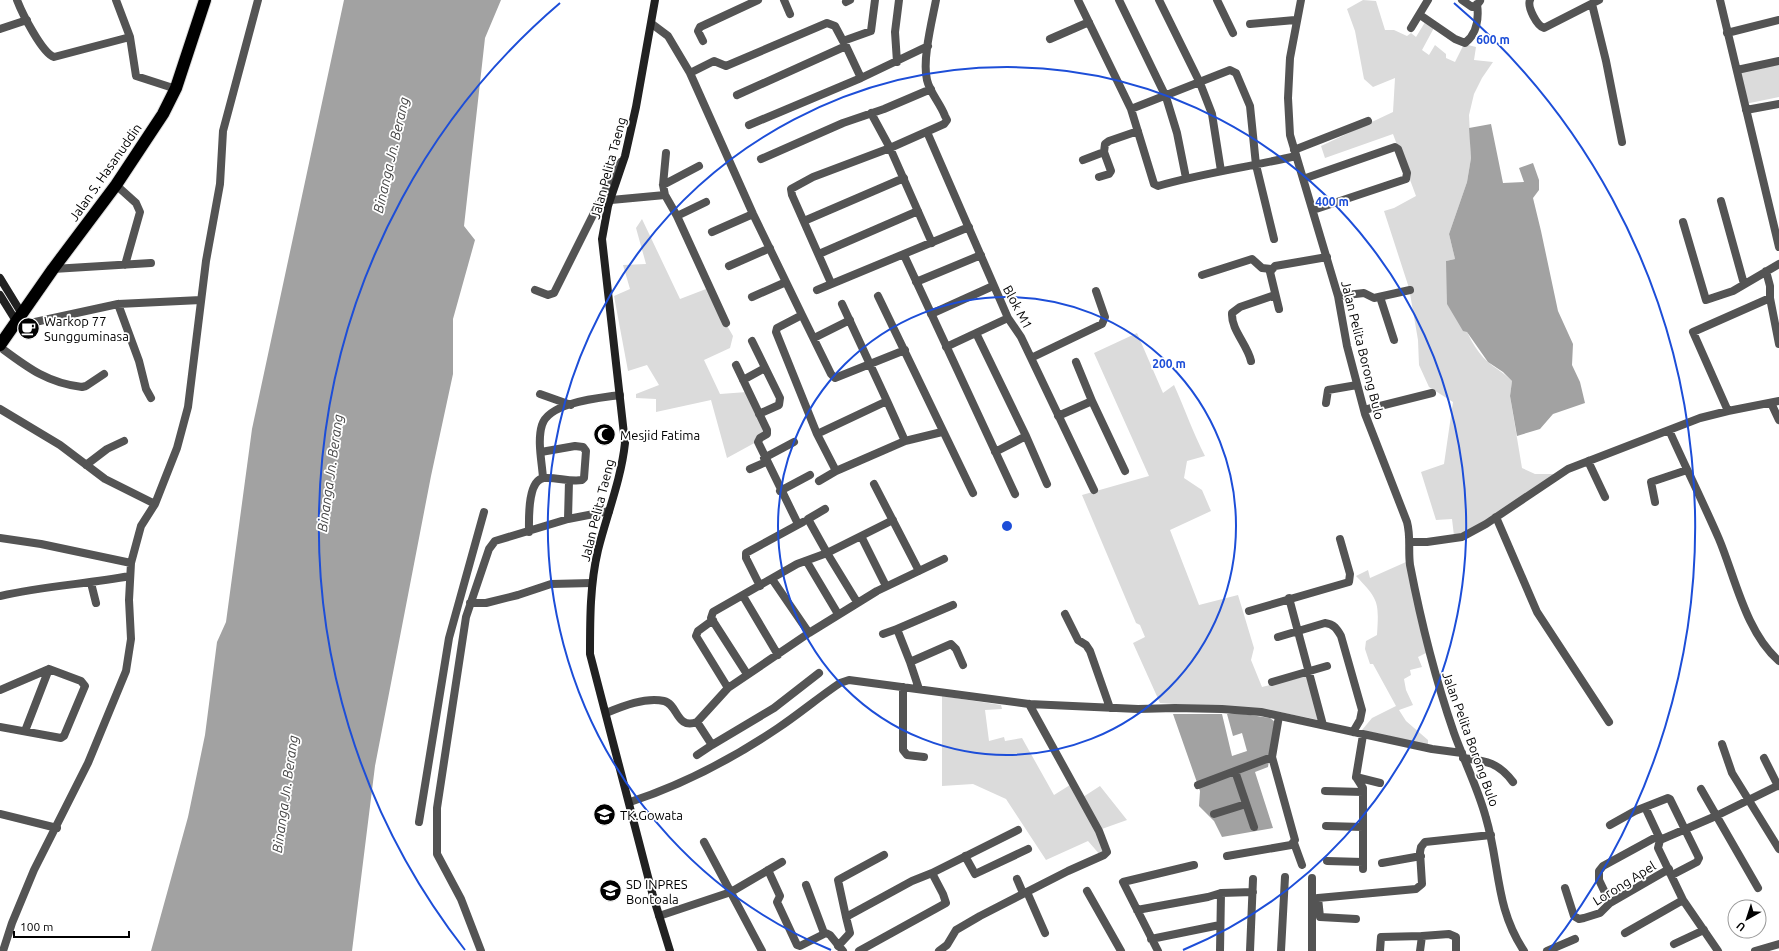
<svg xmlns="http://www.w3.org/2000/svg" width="1779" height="951" viewBox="0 0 1779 951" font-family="Ubuntu,sans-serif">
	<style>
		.green { fill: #dbdbdb }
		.water { fill: #a2a2a2 }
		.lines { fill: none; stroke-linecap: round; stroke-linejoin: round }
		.highway-casing { stroke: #dbdbdb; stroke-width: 14 }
		.street { stroke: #545454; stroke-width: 8 }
		.secondary { stroke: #212121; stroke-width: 8 }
		.highway { stroke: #000; stroke-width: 12 }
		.ring { fill: none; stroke: #1d4ed8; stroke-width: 2 }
		.labels { text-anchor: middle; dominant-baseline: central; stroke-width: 3.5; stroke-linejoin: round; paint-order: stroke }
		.street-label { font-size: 13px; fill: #000; stroke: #fff }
		.poi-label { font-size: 13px; fill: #000; stroke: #fff; text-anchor: start }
		.water-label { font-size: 14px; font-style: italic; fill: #434343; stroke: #fff }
		.centre { fill: #1d4ed8; stroke: #fff; stroke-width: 2 }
		.ring-label { font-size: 12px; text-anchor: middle; font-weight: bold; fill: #1d4ed8; stroke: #fff; stroke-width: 3.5; stroke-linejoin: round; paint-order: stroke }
	</style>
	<rect width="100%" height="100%" fill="#fff"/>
	<path class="green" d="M1363,0l13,1 9,29h9l13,6 4,-3 5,4 11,-18 8,7 -13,24 7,5 6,-10 11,9v4l9,4 9,-18 12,3 -2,13 19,2 -11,16 -8,16 -5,21 2,43 -4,24 -18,52 6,25 -9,2c9,31 16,78 42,101 7,6 16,11 24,19l-2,15 12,72 13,6h28l-90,57 -19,5 -2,-17 -16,1 -15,-48 23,-8 9,-62 -24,-15 -10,-22 -1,-25 -9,-52 -25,-77 10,-3 22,-12 -23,-62 -68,24 -4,-12 72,-34 2,-34 -22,9 -9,-8 -9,-48 -8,-22z
		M1779,60v37l-34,7 -7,-34z
		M642,219l38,80 26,-10 27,47 -3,12 -26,12 16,34 27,-2 22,43 -42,23 -16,-58 -55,12v-13l-20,-1v-4l23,-9 -12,-20 -19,6 -14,-75 16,-7 -7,-24 23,-1 -10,-36z
		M1137,333l26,60 11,-8c11,24 19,48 31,71l-18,5 -3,17 18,12 9,21 -41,19 29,75 39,-10 16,53 -3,12 11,27 45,-11 12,44 -40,-8 -119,-9 -27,-60 12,-6 -5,-12 -4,-2 -54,-128 67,-19 -55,-123z
		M1406,562l20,91 -8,4 4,10 -12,3 1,5 -7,4 2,11 7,15 -14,5 7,11 22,19v5l-66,-15 10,-12 24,-12 -23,-42h-3l-5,-15 1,-8 11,-6c2,-33 2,-35 -21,-59l12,-6 2,8z
		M942,696l59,9 1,4 -17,1 4,31 15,-4 1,4 17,-3 32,57 16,-10 13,12 17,-11 27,34 -28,10 7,20 -5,6 -13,-15 -42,19 -40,-61 -33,-15 -31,2z"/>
	<path class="water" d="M344,0h157l-16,38 -21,188 11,14 -22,79v55l-22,102 -56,290 -23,185h-201l37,-134 17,-82 12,-93 9,-20 26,-193z
		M1491,124l12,59 21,-1 -5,-14 14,-5 6,17v10l-6,8 8,33 17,80 15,33 -1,21 8,17 5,21 -32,11 -13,15 -23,7 -7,-40 2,-15 -9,-9 -15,-10 -21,-30 -4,-1 -16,-27 -1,-43 9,-2 -6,-25 18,-52 4,-24 -2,-30z
		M1237,713l33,5 5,4 -7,45 -13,5 18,56 -51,9 -8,-16 -15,-15 1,-15 -27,-77h49l10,42 15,-5 -5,-18 -9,3 -6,-22z"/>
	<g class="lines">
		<defs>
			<path id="highway" d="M0,345l53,-76 63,-84 47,-71 13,-26 29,-88"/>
		</defs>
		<use href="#highway" class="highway-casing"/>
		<path class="street" d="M17,0c5,13 25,53 37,57l76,-20 -14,-37
			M784,0l6,14
			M1078,0l53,109 23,75 4,2c45,-13 92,-19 138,-30
			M1119,0l47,97 11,36 9,45
			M1159,0l41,83 12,31 9,57
			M1217,0l16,33
			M1301,0l-11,58 -2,40 2,37 48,161 9,50 18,68 42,108c4,15 1,28 3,43 11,57 25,113 44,168 10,28 24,55 32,85 14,47 9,90 38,133
			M1462,0l10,7 4,-1 4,-5
			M1530,0c-3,7 7,26 14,28l55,-28
			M1720,0l59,247
			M846,2l4,-2
			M1592,4l14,57 16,81
			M1420,15l35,24 10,4c12,-9 14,-25 12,-39
			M652,24l16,12 22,37 63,141 49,101 -25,13 -1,4 41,102 70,-33 18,40
			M1250,24l45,-4
			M1411,28l17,-28
			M0,29l27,-9
			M1727,33l52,-13
			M130,37l6,39 34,11
			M1050,39l39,-17
			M703,41l-5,-10 2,-4 58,-27
			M897,62l-2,-30 4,-32
			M1737,70l42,-9
			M690,73l24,-12 12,5 101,-43 8,3 8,15 28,-10 4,-31
			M737,95l109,-49 15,32
			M1131,109l99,-39 6,3 14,33 6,59 18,74
			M1746,110l33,-6
			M871,113l19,35 42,95
			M749,125l112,-47 67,-32
			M927,132l81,186 13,19 73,153
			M1294,150l74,-29
			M761,159l82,-36 41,-14 47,-20
			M1083,160l21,-8 1,-8 4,-3 29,-10
			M1099,177l10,-3 2,-3 -7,-19
			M1303,179l92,-32 3,2 9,24 -1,6 -93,31
			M116,185l20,18 4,9 -15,53
			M663,185l36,-19
			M665,195l-2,-10 3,-32
			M611,200l54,-5 12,21 49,107
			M1721,201l23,83
			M677,216l29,-14
			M804,221l100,-43
			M1683,222l23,78 27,-9 46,-27
			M712,232l41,-18
			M819,254l99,-43
			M904,255l111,239
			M729,266l41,-18
			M53,269l98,-6
			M1766,271l4,15v12
			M1202,275l50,-16 10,9 9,1
			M916,282l65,-27
			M831,283l-39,-88 -1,-6 22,-12 77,-29 54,-24 3,-4 -2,-4c-5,-13 -15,-23 -18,-36 -5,-20 5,-59 9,-80
			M535,290l13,5 6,-2 57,-114 10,-17
			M817,290l152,-63
			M878,296l95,197
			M1338,296l26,-3 10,5 36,-8
			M752,297l34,-15
			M1380,297l14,43
			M118,304l21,57 7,28 5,9
			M842,304l45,97
			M1279,309l-9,-37 5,-6 52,-9
			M931,314l62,-28
			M802,315l29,59 4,4 70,-28
			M12,327l106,-23 83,-4
			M976,333l50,103
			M814,338l36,-18
			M752,341l28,57 -1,7 -20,9
			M0,347c27,20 47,36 82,40l4,-1 18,-12
			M946,347l62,-29
			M1031,358l71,-34 3,-7 -9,-26
			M1251,361c-4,-17 -20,-31 -19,-48l8,-6 35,-12
			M1076,362l16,39
			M736,365l31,65v4l-7,4 -2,4 40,82
			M743,380l22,-12
			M540,394l31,11
			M1326,403l2,-13 29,-5
			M1771,403l8,17
			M0,409l60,36 45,34 50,25
			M1364,410l68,-17
			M1728,411l-35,-79 77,-34 9,46
			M1058,416l34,-15 33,70
			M1669,430c16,36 34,72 50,109 16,38 27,94 60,122
			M817,434l19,37 69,-30 37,-9
			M995,452l31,-16 21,48
			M764,458l30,-16
			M1588,461l17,36
			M86,465l21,-16 17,-8
			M750,469l16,-7
			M543,478c-1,-16 -6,-37 -1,-53 7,-23 58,-27 78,-30
			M819,481l17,-10
			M874,484l45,87
			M780,491l30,-16
			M1655,502l-4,-20 36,-12
			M825,509l-17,10 19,34 66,-33
			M1496,517l41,95 72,110
			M568,519l1,-38
			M529,532c0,-12 -2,-52 15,-54 13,-1 25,4 38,2l2,-2 2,-27 -3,-4 -8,-1 -34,6
			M861,536l25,50
			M0,538l41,6 90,19
			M1410,542h17l35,-5 24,-13 82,-55 132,-51 28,-7 51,-10
			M807,562l31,52
			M772,579l37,54
			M91,583l5,20
			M760,586l-14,-28v-5l57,-31
			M0,596c43,-10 87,-12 130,-20
			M743,596l35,59
			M1289,598l34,127
			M470,603h16l32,-8 33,-11 41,-1
			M1249,611l100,-29 1,-8 -10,-35
			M1065,614l13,26 8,5 4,6 20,57
			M713,620l-15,11 -2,5 32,52
			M883,634l14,-5
			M1278,637l47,-14c9,1 12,6 16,13l21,74 -2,10 -7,12
			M910,662l-13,-33 56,-24
			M747,674l-36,-56 2,-6 84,-48 30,-11 30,49
			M1272,682l55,-16
			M903,687v63l4,5 17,2
			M919,689l-9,-27 41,-18 5,5 7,16
			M0,690l49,-21 32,12 4,5 -21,50 -3,2 -61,-11
			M606,713c17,-7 39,-16 58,-12 14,3 12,29 33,21l31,-34 81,-55 68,-42 67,-32
			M697,722l15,23 62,-37 45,-35
			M25,731l24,-62
			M1722,744l10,29 47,76
			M697,755l15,-10
			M1463,758c23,3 35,4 50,24
			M1764,758l14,28
			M1235,771l19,56
			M1356,777l24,6
			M1198,785l74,-28
			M1701,789l57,99
			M1325,791l38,1
			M630,802c52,-17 102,-43 148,-74 21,-14 41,-31 62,-45l9,-3 180,24 109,5 37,-1 47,1 39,3 171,37 30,4
			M1645,807l15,32
			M0,814l57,14
			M1214,814l32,-10
			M419,822l30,-184 35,-126
			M1610,825l25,-14 33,-13 2,1 29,59 -2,4 -25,13
			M1326,826l37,1
			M704,842l58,109
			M1294,843l8,22
			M965,856l10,18 53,-25
			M1227,856l64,-11 4,-5 -23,-83 7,-41
			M1327,861l36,1
			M1382,863l39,-7
			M1363,869v-81l-7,-11 7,-42
			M768,870l12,26 -3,6 20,43 3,1 26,-13 4,2 13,16
			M932,873l86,-43
			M1017,879l6,14
			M806,885l18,48
			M1565,888l9,28 5,3 5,-1 16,-5 10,-10 59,-34
			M1087,891l34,60
			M1027,892l18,41
			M1221,893l32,-1
			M1610,903l-11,-23v-9l4,-5 55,-30
			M1137,910l71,-13 13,-4 -1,58
			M659,916l72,-24 51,-30
			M1356,919l-36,-2 -2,-19 98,-9 6,-5 -2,-32 1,-5 4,-5 66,-7
			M1625,933l58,-33
			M1151,939l69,-14
			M1674,944l30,-14
			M838,946l12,-13 -4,-16
			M3,951l9,-28 22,-53 54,-107 38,-92 5,-32 -2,-39 2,-37 10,-37 14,-22 22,-56 11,-41 18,-146 14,-77 3,-53 35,-131
			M481,951l-20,-52 -24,-45v-46l29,-191 23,-68 6,-8 73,-22 41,-8
			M859,951l87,-48 -3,-9 -11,-21 -20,8 -66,36 -8,-37 46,-25
			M939,951l8,-6 9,-15 24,-14 88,-45 36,-16 3,-3 -8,-21 -70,-127
			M1158,951l-35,-69 71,-17
			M1250,951l3,-72
			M1281,951l4,-74
			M1312,951v-73
			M1380,951l1,-14 41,-1
			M1420,951l2,-15 27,-2 7,3v14
			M1547,951l28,-12
			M1718,951l-35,-51 -25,-52 2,-8 56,-24 63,-31
			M1755,951l24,-7"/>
		<path class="secondary" d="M655,0l-19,107 -11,49 -17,50 -6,33 23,204c-4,37 -18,71 -27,107 -8,34 -8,69 -8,104l63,242 17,55
			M0,278l22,36
			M0,295l16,26"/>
		<use href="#highway" class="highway"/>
	</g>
	<g class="ring">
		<circle cx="1007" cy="526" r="229"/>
		<path d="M831 950A459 459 0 1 1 1183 950"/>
		<path d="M465 950A688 688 0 0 1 560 3M1454 3A688 688 0 0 1 1549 950"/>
	</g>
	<defs>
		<symbol id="cafe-disc" viewBox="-11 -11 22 22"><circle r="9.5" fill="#000" stroke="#fff"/><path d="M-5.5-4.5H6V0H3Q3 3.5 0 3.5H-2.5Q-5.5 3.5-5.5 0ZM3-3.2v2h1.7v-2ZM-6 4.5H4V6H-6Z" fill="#fff"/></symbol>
		<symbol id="mosque-disc" viewBox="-11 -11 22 22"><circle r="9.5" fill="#000" stroke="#fff"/><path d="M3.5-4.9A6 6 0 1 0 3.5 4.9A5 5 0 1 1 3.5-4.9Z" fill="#fff"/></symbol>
		<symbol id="school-disc" viewBox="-11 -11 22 22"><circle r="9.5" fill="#000" stroke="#fff"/><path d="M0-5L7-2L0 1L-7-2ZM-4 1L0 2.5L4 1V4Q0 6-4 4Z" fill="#fff"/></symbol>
	</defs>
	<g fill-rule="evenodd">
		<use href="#cafe-disc" x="16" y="316" width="25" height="25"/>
		<use href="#mosque-disc" x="592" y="422" width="25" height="25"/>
		<use href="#school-disc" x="592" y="802" width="25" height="25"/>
		<use href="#school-disc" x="598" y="878" width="25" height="25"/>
	</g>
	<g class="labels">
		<g class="street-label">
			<text transform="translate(608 168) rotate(-75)">Jalan Pelita Taeng</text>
			<text transform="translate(105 172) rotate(-55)">Jalan S. Hasanuddin</text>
			<text transform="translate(1018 307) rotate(62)">Blok M1</text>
			<text transform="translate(1363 350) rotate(76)">Jalan Pelita Borong Bulo</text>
			<text transform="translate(597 510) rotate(-76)">Jalan Pelita Taeng</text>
			<text transform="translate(1471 739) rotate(70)">Jalan Pelita Borong Bulo</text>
			<text transform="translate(1624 883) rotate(-32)">Lorong Apel</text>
		</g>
		<g class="poi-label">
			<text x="44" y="321">Warkop 77<tspan x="44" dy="15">Sungguminasa</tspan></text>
			<text x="620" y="435">Mesjid Fatima</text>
			<text x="620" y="815">TK.Gowata</text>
			<text x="626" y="884">SD INPRES<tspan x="626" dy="15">Bontoala</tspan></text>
		</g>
		<g class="water-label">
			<text transform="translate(391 155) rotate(-77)">Binanga Jn. Berang</text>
			<text transform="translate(330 473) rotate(-82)">Binanga Jn. Berang</text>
			<text transform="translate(285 794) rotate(-82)">Binanga Jn. Berang</text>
		</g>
	</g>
	<circle cx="1007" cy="526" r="6" class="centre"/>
	<g class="ring-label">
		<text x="1493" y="44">600 m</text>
		<text x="1332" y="206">400 m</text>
		<text x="1169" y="368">200 m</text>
	</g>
	<g transform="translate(1747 919) rotate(219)"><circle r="19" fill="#ffffff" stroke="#999999"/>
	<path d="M0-3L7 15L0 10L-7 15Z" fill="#000000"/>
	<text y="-6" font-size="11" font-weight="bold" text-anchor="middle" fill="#000000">U</text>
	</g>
	<path d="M14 931v6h115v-6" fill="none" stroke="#000000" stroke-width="2"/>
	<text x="20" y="931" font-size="12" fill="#000000" stroke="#ffffff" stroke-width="3" paint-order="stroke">100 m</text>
</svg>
